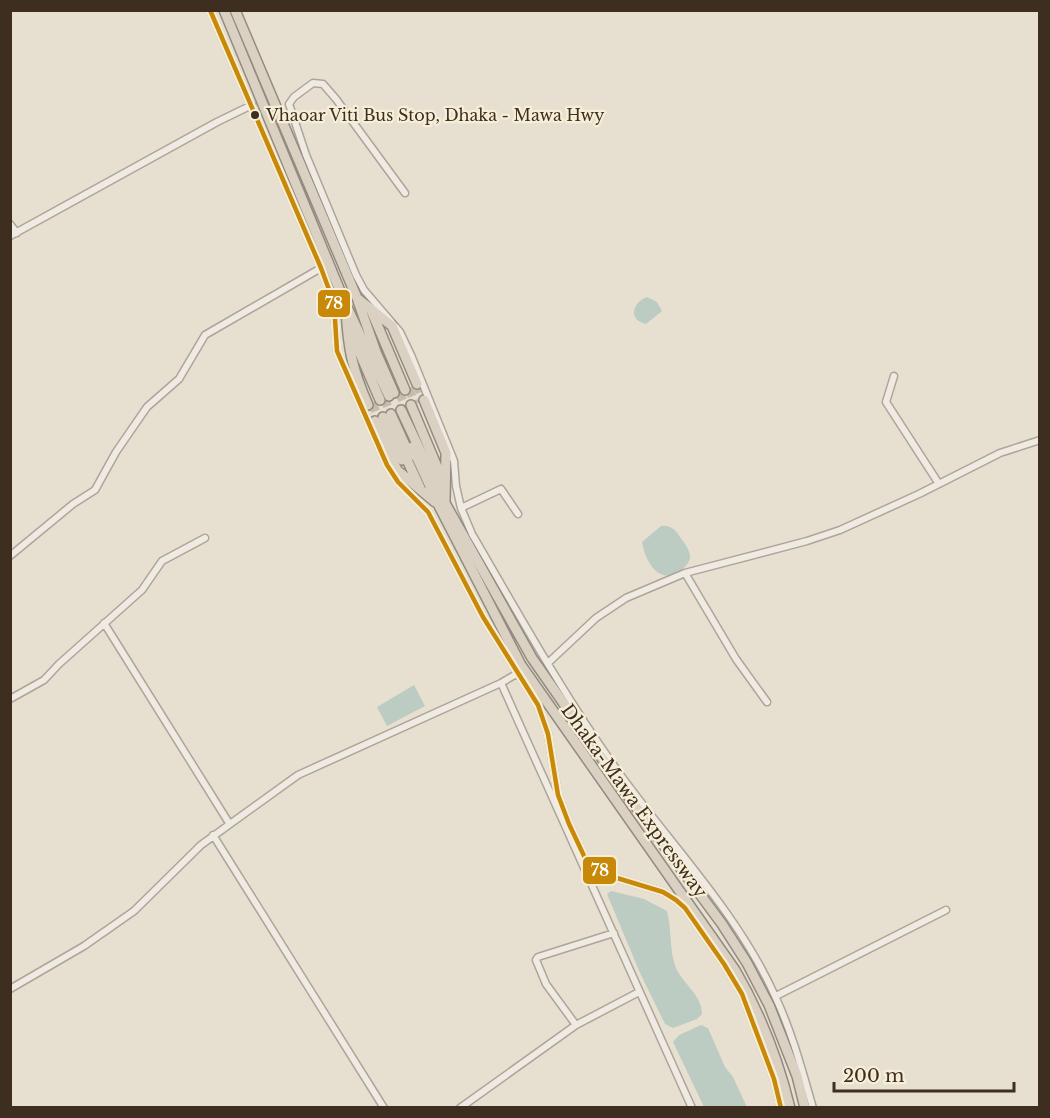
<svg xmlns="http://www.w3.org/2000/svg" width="1050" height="1118" viewBox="0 0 1050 1118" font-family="'Libre Baskerville',serif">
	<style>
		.water { fill: #bcccc2 }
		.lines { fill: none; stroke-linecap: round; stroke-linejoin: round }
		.highway-tunnel { stroke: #c5bcae; stroke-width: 9; stroke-dasharray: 9 4.5; stroke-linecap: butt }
		.minor-casing { stroke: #ada599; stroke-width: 9 }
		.highway-casing { stroke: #928b80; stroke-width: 12 }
		.minor { stroke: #efebe3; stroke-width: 6 }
		.highway { stroke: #dad1c2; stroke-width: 9 }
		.bus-1-casing { stroke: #f7eed8; stroke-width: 9 }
		.bus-1 { stroke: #c88808; stroke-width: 4.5 }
		.bus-dot { fill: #3d2e20; stroke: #f7eed8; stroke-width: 2 }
		.labels { text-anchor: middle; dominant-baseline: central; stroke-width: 4.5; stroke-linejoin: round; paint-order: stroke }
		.bus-label { font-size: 16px; fill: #3d2e20; stroke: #f7eed8; text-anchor: start }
		.street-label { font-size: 18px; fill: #3d2e20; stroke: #f7eed8 }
		.line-badge { stroke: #f7eed8; stroke-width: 2 }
		.badge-label { font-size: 16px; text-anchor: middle; font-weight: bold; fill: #fff }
	</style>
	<rect width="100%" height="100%" fill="#e7e0d1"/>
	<path class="water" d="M647,297l10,5 5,9 -16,13c-19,-4 -13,-22 1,-27z
		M661,526c9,-1 14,3 19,11 4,5 11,15 10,21 -1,5 -5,9 -8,12 -22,17 -37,-8 -40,-28z
		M414,685l11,21 -38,20 -10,-19z
		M611,891l33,8 23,12c5,19 2,39 9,57 7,16 26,27 26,46l-5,5 -24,9 -8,-4 -25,-51 -33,-79z
		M701,1025l7,3 17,39 8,10 14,30h-43l-31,-65 6,-7z"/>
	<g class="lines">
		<path class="highway-tunnel" d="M417,384l7,16
			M409,388l6,16
			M399,392l7,16
			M384,398l7,16
			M372,403l7,16"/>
		<defs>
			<path id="minor" d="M210,10l111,258 13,35 3,48 50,114 11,17 30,30 55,105 55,88 10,29 10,61 11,29 16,34 8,8 14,9 56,17 13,8 9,8 39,56 18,30 32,85 7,29
				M405,193l-69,-94 -13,-15 -10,-1 -19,14 -5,7 17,51 50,120 8,15 36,42 11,23 43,106 2,25 5,22 11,26c46,79 92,162 145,236 52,73 121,143 158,226 17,36 27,74 38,112
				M10,224l7,9
				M10,236l207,-114 35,-17
				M894,376l-8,26 53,82
				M461,508l40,-19 17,25
				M10,556l63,-52 22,-14 21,-38 31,-45 32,-28 26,-44 116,-67
				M685,573l51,86 31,43
				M104,623l125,200
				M549,662l47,-44 30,-20 59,-25 122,-32 33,-11 79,-36 81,-41 40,-13
				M518,673l-17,10 191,425
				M10,699l34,-19 15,-16 83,-74 20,-29 43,-23
				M213,835l171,273
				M614,933l-76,24 -2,3 10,24 30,41 63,-33
				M10,989l74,-43 50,-35 67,-66 97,-70 203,-92
				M776,996l170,-86
				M460,1108l116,-83"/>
			<path id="highway" d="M224,10l121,293 44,93
				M235,10l122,288 19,54 18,41
				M357,298l35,28 25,58
				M346,309c2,39 6,60 22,96
				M371,310l34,80
				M349,328l31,72
				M424,400l22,53 -1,48
				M411,405l32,76
				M401,410l44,93 87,155 113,162 77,104 25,39 22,42 28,71 8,32
				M391,414l19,42
				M383,417l19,43
				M375,421l22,49 38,32
				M412,447l27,59 82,159 214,305c25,43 43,89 55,138
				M403,451l17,37"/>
		</defs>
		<use href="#minor" class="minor-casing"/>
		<use href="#highway" class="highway-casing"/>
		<use href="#minor" class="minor"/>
		<use href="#highway" class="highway"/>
		<defs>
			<path id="bus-1" d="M210,10l111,258 13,35 3,48 50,114 11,17 30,30 55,105 55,88 10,29 10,61 11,29 16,34 8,8 14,9 56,17 13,8 9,8 39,56 18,30 32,85 7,29"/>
		</defs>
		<use href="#bus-1" class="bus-1-casing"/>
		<use href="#bus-1" class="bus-1"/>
	</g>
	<circle class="bus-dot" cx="255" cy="115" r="5"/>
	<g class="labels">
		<g class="bus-label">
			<text x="266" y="115">Vhaoar Viti Bus Stop, Dhaka - Mawa Hwy</text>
		</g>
		<g class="street-label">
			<text transform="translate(634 801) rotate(54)">Dhaka-Mawa Expressway</text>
		</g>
	</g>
	<g class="line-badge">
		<rect x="317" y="289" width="34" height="29" rx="6" fill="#c88808"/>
		<rect x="582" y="856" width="35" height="29" rx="6" fill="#c88808"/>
	</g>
	<g class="badge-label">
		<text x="334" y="309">78</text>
		<text x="600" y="876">78</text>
	</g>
	<rect width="1050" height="1118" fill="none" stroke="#3d2e20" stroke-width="24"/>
	<path d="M834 1082v9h180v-9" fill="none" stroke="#3d2e20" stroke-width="3"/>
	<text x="843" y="1082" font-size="18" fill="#3d2e20" stroke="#f7eed8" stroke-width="4.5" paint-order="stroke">200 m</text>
</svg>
